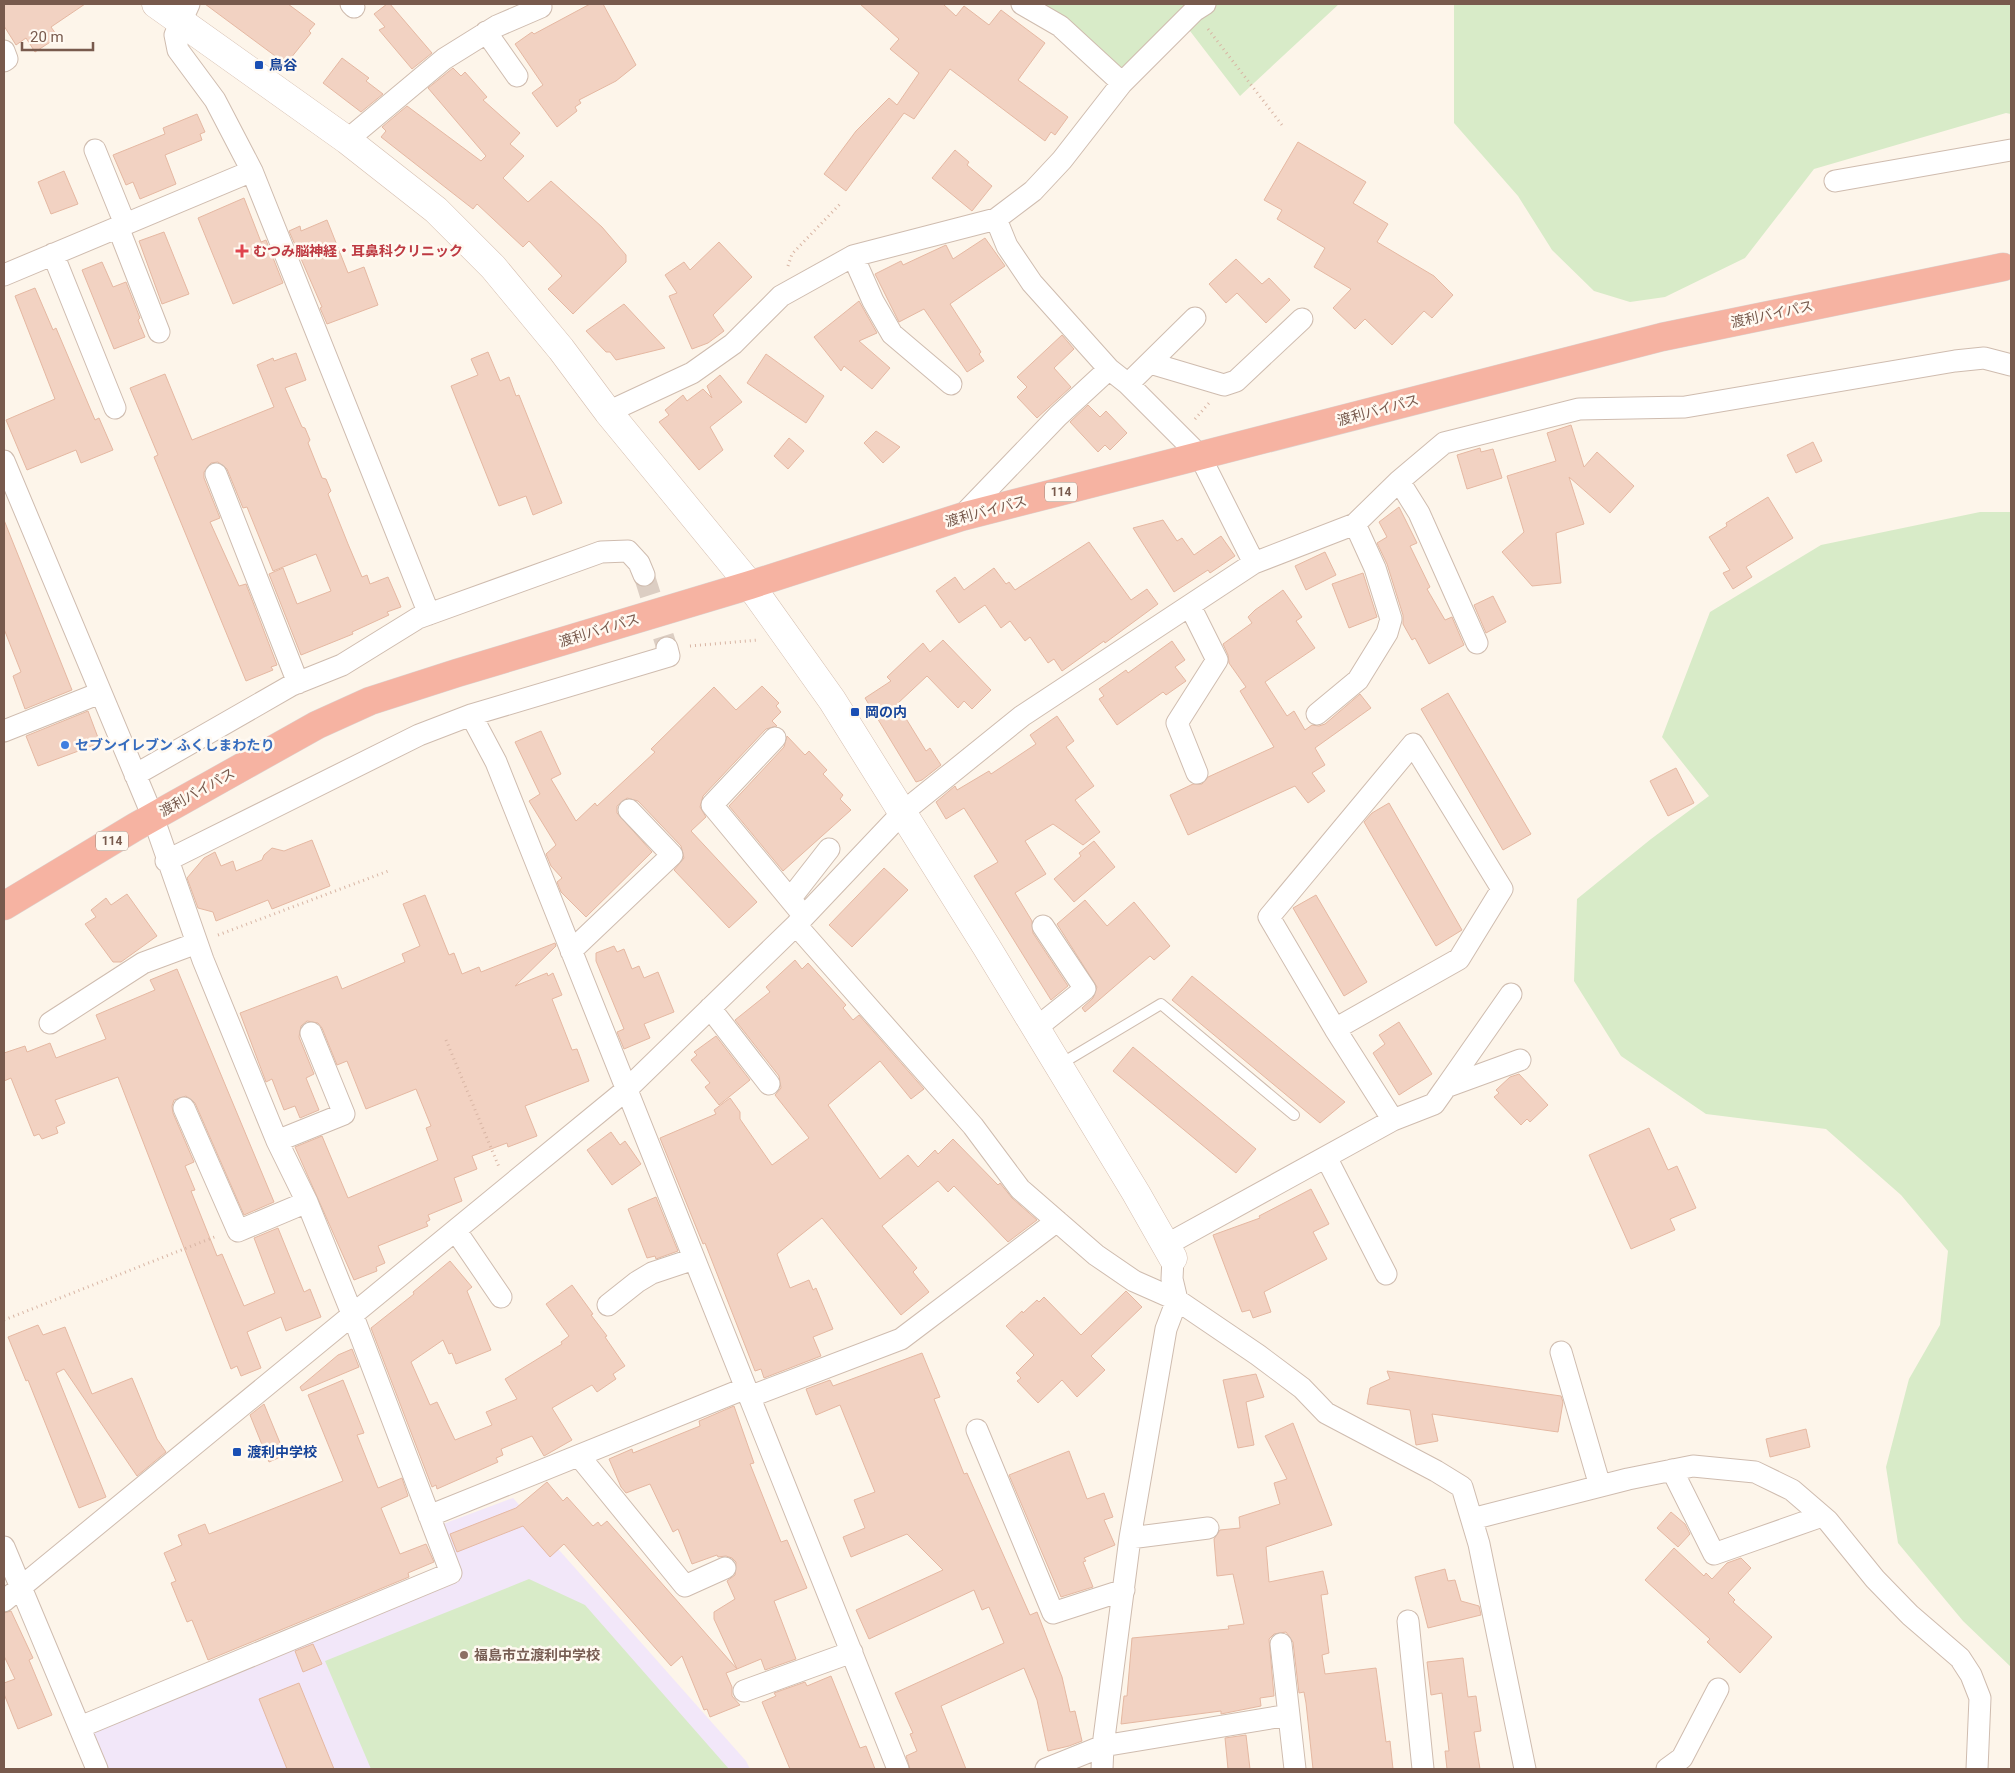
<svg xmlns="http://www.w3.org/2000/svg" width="2015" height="1773" viewBox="0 0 2015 1773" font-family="Roboto,'Noto Sans JP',sans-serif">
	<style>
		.education { fill: #f2e7f9 }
		.green { fill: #d8ebc8 }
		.building { fill: #f2d2c2; stroke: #e5b8a2 }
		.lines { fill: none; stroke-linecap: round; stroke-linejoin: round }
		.street-tunnel { stroke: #dccec3; stroke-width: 21; stroke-dasharray: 21 11; stroke-linecap: butt }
		.lane-casing { stroke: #cfbcaf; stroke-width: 12 }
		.street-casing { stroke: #cfbcaf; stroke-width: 23 }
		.secondary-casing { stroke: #d5beaf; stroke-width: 29 }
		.highway-casing { stroke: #dcd4d1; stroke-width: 29 }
		.path { stroke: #d8b5a4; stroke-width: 3; stroke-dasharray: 1 4; stroke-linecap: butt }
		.lane { stroke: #fff; stroke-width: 10 }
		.street { stroke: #fff; stroke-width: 21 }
		.secondary { stroke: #fff; stroke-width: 28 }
		.highway { stroke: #f6b3a2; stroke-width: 28 }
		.transit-dot { fill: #1a4fb4; stroke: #fff9f1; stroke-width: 2 }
		.health-dot { fill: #e0444e; stroke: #fff9f1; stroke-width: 2 }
		.shop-dot { fill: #3f7fe0; stroke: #fff9f1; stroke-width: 2 }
		.education-dot { fill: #8d6e63; stroke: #fff9f1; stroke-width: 2 }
		.labels { text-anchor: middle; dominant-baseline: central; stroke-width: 5; stroke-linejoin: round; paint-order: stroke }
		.shield { fill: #fff9f1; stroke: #a08a7e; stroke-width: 1 }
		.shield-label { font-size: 12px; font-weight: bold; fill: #785a4d }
		.transit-label { font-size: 14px; font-weight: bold; fill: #164399; stroke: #fff9f1; text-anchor: start }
		.health-label { font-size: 14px; font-weight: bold; fill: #be3a42; stroke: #fff9f1; text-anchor: start }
		.street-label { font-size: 14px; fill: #785a4d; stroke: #fff9f1 }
		.shop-label { font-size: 14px; font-weight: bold; fill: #366cbe; stroke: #fff9f1; text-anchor: start }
		.education-label { font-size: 14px; font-weight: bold; fill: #785e54; stroke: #fff9f1; text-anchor: start }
	</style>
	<rect width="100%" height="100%" fill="#fdf5ea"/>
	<path class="education" d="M513,1498l233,263 4,8h-643l-15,-39 369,-151 -18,-55z"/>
	<path class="green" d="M1039,4h300l-99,92 -60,-78 -58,52z
		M1454,4h557v110l-5,-1 -192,56 -69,89 -80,39 -35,5 -36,-11 -42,-41 -34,-54 -64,-73z
		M1980,512h31v1155l-48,-46 -65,-78 -12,-76 23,-88 31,-54 8,-74 -47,-56 -75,-66 -120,-15 -85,-58 -47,-75 3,-82 74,-60 58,-43 -47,-59 48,-125 111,-67z
		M529,1579l56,26 144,164h-358l-46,-108z"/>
	<path class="building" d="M4,4h81l-34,23 7,10 -23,15 -9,-14 -10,7 -12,-19z
		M205,4h83l27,20 -6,7 2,2 -25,31z
		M387,4h3l42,49 -20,16 -33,-39 6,-3 -11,-13z
		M590,4h13l33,61 -20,16 -37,19 2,3 -6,4 2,4 -20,16 -25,-34 11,-8 -28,-41 17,-12 2,2z
		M860,4h83l13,12 8,-10 25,19 12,-15 44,33 -27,37 50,37 -13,18 -4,-3 -6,9 -95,-72 -36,50 -10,-6 -58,78 -22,-17 32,-43 33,-33 8,7 22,-32 -29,-24 9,-10z
		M342,58l27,20 -3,3 17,13 -22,18 -38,-29z
		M453,68l8,8 4,-4 22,25 -4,3 37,33 -10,11 14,12 -21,22 25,24 23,-21 51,46 24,28v7l-53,52 -25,-25 14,-13 -33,-35 -6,6 -46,-43 -4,5 -92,-72 5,-6 -4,-4 25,-21 74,55 5,-5 -58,-68z
		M197,114l8,18 -5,2 2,6 -37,15 11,29 -36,15 -7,-17 -7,3 -13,-30 52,-21 -2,-6z
		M1298,142l68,40 -13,21 35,21 -11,18 57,34 19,19 -21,23 -8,-7 -32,34 -27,-26 -10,10 -22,-21 18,-19 -37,-22 11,-19 -48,-29 5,-9 -18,-10z
		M955,150l14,12 -2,3 25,21 -20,25 -40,-33z
		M64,171l14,33 -27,10 -13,-32z
		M244,198l17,44 5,-2 17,43 -50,21 -35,-86z
		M327,220l21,53 16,-6 14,38 -51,19 -7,-16 2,-1 -33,-76 11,-5 1,5z
		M164,232l25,62 -27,10 -23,-63z
		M985,238l20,28 -55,38 31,48 -2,2 5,7 -17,11 -43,-63 -25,13 -24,-48 26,-13 2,4 43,-20 7,14z
		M719,242l33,35 -39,38 11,16 -16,12 -16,6 -23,-53 8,-3 -12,-18 19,-13 6,8z
		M1236,259l26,25 7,-6 21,22 -24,23 -29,-30 -11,10 -17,-19z
		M102,262l11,25 13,-5 14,36 -2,2 7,17 -31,12 -32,-79z
		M35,288l18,42 3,-2 39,92 4,-2 14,32 -32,13 -5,-13 -49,20 -21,-50 49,-21 -40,-103z
		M859,301l18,32 -18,8 31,27 -18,21 -28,-23 -3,5 -27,-34z
		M624,304l41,44 -49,12 -6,-8h-4l-20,-21z
		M1062,335l12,14 -20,19 17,19 -34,31 -20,-21 10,-10 -10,-10z
		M488,352l12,29 9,-4 7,19 3,-1 43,108 -29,12 -7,-19 -27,10 -48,-120 27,-11 -7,-16z
		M296,353l10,27 -21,8 17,39 3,1 5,12 -2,3 14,35 4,1 5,12 -3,3 20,50 14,33 5,-2 3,9 18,-7 13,30 -14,5 2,3 -37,17 1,2 -52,21 -32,-81 14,-6 14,36 34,-13 -15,-37 -43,17 -26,-64 -4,1 -16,-39 -9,-7 -7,1 -7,9v6l16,40 -10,4 29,64 7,-2 31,81 -6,2 2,3 -27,11 -92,-224 4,-2 -28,-67 35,-14 27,66 82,-33 -17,-42 16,-7 1,3z
		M766,354l58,42 -18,27 -59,-40z
		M720,375l22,27 -32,25 13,23 -24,20 -40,-48 10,-7 -4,-5 18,-15 4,6 16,-12 9,9 -5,-12z
		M1088,405l12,12 6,-6 21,22 -17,17 -5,-5 -7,7 -28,-30z
		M1571,425l13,42 13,-15 37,34 -24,27 -41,-36 15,47 -28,9 5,50 -29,3 -30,-34 22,-20 -17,-56 49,-15 -9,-28z
		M876,431l24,16 -17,16 -19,-20z
		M789,438l15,13 -16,18 -14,-13z
		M1813,442l9,19 -26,12 -9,-18z
		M1480,448l1,4 12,-3 9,29 -35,11 -10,-34z
		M1768,497l25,41 -47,29 6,10 -19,12 -10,-16 7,-3 -21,-33 18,-11 -1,-3z
		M1399,507l18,36 -7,3 20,41 -3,2 18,31 7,-3 12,28 -35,19 -14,-26 -3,2 -9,-16v-9l-16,-51 -10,-21 10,-6 -8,-15z
		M4,520l68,170 -47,19 -12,-33 8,-4 -17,-43z
		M1163,520l14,21 5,-3 12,17 27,-19 14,20 -25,17 -2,-3 -34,22 -41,-64z
		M1089,542l42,58 16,-11 11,15 -53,39 -1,-2 -42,30 -8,-12 -6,4 -18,-26 -5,4 -15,-20 -9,7 -16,-23 -26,18 -23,-32 19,-14 9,13 30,-22 12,16 3,-2 6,8z
		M1325,552l11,23 -30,15 -11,-24z
		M1363,573l14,44 -28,11 -17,-44z
		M1283,590l19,27 -6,4 19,27 -50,34 22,34 7,-5 11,19 7,-5 7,1 6,-2 35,-30 11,14 -56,40 10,17 -13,8 13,18 -17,12 -13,-17 -107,49 -18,-40 23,-11h9l6,-7 66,-30 -34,-56 6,-4 -17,-24 -1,-8 -5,-11 29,-21 -4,-6 7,-7z
		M1493,596l13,26 -20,11 -12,-28z
		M943,640l48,50 -19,19 -8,-8 -6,7 -31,-32 -30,28 29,47 4,-3 11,17 -19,15 -6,2 -51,-84 26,-17 -4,-4 36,-34 7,9z
		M1172,641l13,19 -10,7 11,14 -20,14 -3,-3 -46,33 -18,-26 5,-3 -5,-7 27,-19 2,3z
		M762,686l17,17 -3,3 5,6 -9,9 5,5 -11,3 -63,67 -3,11 6,10 -15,14 66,71 -28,26 -55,-58 10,-12 -3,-12 -43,-45 -11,-3 -10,8v7l35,39 -66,65 -25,-25 -4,-10 5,-4 -11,-12 -5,-12 10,-9 -27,-44 11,-7 -25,-52 26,-11 20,43 -10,5 25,42 19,-18 2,3 58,-54 -4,-3 63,-62 22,23z
		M1448,693l83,141 -28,16 -82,-141z
		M88,711l12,32 -62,23 -12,-30z
		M1057,716l17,25 -8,6 28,39 -19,14 25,32 -17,13 -30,-21 -28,17 21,33 -31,19 17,28 1,12 35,53 -17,14 -77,-124 24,-14 -34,-54 -18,11 -10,-17 19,-16 2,4 32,-19 2,3 45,-30 -6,-9z
		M787,736l18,19 4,-4 18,19 -4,4 20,21 -3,4 11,11 -68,61 -54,-65 55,-59z
		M1676,768l18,35 -26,13 -18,-35z
		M1389,803l73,127 -26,16 -72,-124 8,-9z
		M312,840l18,46 -58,23 -4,-9 -52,21 -3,-9 -15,-4 -11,-30 17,-20 11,-6 6,14 12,-5 3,10 26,-11 2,-5 8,-7 12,3z
		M1094,841l21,26 -41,35 -20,-23 27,-23 -2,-3z
		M884,868l24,22 -56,57 -23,-22z
		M127,894l30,42 -36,26h-8l-28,-38 11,-7 -5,-7 15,-12 5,7z
		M425,895l24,60 5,-2 8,21 17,-7 2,5 74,-29 1,3 -41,40 32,-13 1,3 5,-3 9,22 -10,4 20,51 5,-1 12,32 -64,25 12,30 -29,11 -1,-4 -35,13 5,13 -23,9 8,23 -34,14 2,5 -4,2 2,4 -50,20 7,17 -9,4 1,4 -23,9 -59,-133 27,-11 26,62 90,-38 -12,-32 5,-2 -15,-37 -50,20 -19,-48 -10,4 -15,-37 -4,-5 -11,-2 -6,5 -2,11 15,37 -8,4 13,32 -19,8 -5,-12 -11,4 -12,-31 -6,3 -26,-69 97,-37 5,13 63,-27 -3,-8 18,-8 -17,-42z
		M1316,895l51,87 -23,14 -51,-88z
		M1085,900l22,26 27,-24 36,44 -16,14 -4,-4 -65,56 -3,-4 11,-10 4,-11 -40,-63z
		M614,946l3,6 7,-3 8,20 7,-3 5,12 14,-6 16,40 -30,12 6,14 -26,11 -7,-17 7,-3 -28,-68v-8z
		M795,960l7,9 6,-6 38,42 -3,3 10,12 6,-5 65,74 -13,10 -31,-38 -52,44 52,74 28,-24 10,12 17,-17 3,4 15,-15 45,46 2,-2 12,15 25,22 -29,22 -54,-56 -6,6 -10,-11 -56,45 35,42 -4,4 16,20 -28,23 -79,-97 -45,36 13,34 19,-8 4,10 3,-2 17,41 -20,8 8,19 -57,22 -3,-9 -6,2 -50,-128 -2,1 -43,-106 56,-24 -2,-4 16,-12 10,14v7l32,46 37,-27 -34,-43 6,-7 -2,-12 -44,-56 35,-28 -4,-5z
		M177,969l97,233 -30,13 -49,-112 -9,-7 -12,4 -2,6 1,7 21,49 -9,4 10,24 -4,1 26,65 5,-2 22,52 31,-13 -21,-55 24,-10 26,64 6,-3 11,28 -35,14 -5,-14 -34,15 14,36 -20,8 -4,-10 -6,3 -113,-292 -63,23 10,23 -9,4 2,6 -16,6 -3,-5 -5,2 -23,-58 -7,3v-28l21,-7 2,6 23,-9 6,15 50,-19 -10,-24 59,-25 -5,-10z
		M1192,976l153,126 -25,21 -148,-123z
		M1399,1022l33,52 -33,21 -26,-42 12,-9 -6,-9z
		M716,1036l34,44 -31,25 -14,-18 5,-4 -19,-23 6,-5 -3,-3z
		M1133,1047l123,102 -20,24 -123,-102z
		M1519,1074l29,31 -18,17 -3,-3 -6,6 -27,-28 5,-4 -3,-3 14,-13z
		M1649,1128l19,42 9,-4 19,42 -26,11 5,11 -44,19 -42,-94z
		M611,1132l9,13 5,-4 16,23 -29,21 -25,-35z
		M1311,1189l18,35 -16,8 14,27 -63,33 7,20 -18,6 -3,-8 -8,2 -29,-77 47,-17 -1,-2z
		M656,1197l22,54 -22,8 -1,-3 -8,2 -19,-49z
		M450,1261l22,26 -5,4 24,59 -35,14 -4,-11 -3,1 -6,-14 -32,22 19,43 7,-3 18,38 37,-15 -6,-13 31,-13 -12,-20 57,-35 -1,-2 8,-6 -23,-32 26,-19 21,29 -2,1 16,21 -2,1 20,29 -12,8 3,5 -19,13 -5,-7 -40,23 20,32 -28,16 -12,-20 -31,13 2,6 -7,3 2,4 -61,27 -1,-4 -4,2 -61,-159 43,-34 -1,-2z
		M1126,1291l16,16 -51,49 14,14 -28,27 -15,-17 -24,23 -21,-22 4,-3 -5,-5 18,-18 -28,-29 16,-15 1,2 14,-13 2,2 5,-5 37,38z
		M38,1325l5,10 22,-8 27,67 40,-16 25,61 9,13 -29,24 -73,-107 -8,4 50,124 -27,11 -51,-128 -2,1 -18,-44z
		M352,1349l7,18 -57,24 -2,-4 38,-32z
		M922,1353l18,44 -6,2 30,75 3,-1 63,142 7,-3 25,65 8,35 5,-1 7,30 -13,5 -21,5 -11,-51 -13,-32 -83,38 25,63h-56l-4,-13 11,-5 -7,-17 3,-1 -18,-40 109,-50 -15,-36 -7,3 -8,-20 -105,49 -13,-29 87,-40 -36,-36 -56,23 -8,-20 22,-9 -11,-28 21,-8 -35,-87 -24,10 -10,-26 24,-9 3,6z
		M1387,1371l174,25 2,6 -5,30 -126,-18 6,27 -22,4 -6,-35 -43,-6 3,-16 20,-9z
		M1256,1374l8,23 -18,5 8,43 -16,3 -15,-68z
		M343,1380l21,53 -7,2 21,53 24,-10 6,18 -27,12 19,46 26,-10 8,18 -26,11 1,4 -201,83 -16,-40 -5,2 -16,-39 5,-2 -12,-28 18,-8 -4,-10 27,-11 4,10 134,-53 -35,-86z
		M264,1404l21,51 -16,7 -19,-47z
		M734,1406l20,57 -4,1 31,78 6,-2 20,48 -33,13 22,58 -31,11 -4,-11 -24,10 -23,-50v-7l21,-13 -8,-18 8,-6 1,-13 -4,-4 -6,-2 -8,1 -1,-2 -25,9 -14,-35 -5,3 -23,-48 -24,9 -5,-6 -12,-28 23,-10 1,4 67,-27 -1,-5z
		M1293,1423l39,102 -66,22 3,35 54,-11 5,23 -7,1 8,58 -7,2 3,19 51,-6 10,74 4,-1 3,28h-80l-7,-66 -2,-11 -5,1 -6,-51 -7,-10 -12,2 -5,5 5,57 -14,2 1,8 -40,8v-3l-100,13 3,-28h3l5,-58 97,-9 -1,-3 16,-2 -11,-50 -16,2 -3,-37 6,-9 20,-2 -1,-11 41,-13 -6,-21 13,-4 -22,-43z
		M1806,1429l4,18 -40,10 -4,-18z
		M1069,1451l18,48 17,-6 9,24 -9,3 11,25 -31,13 2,3 -3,1 10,25 -32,10 -52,-122z
		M547,1482l16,19 4,-4 26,29 5,-4 3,4 6,-5 130,148 -11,4 6,14v9l8,9 -30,12 -3,-8 -3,1 -22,-54 -11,10 -107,-122 -14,13 -27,-31 -66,26 -7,-18 66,-26z
		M1671,1512l14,12 5,10 -12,13 -21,-19z
		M1674,1548l30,28 2,-3 6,6 15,-16 14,-5 10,10 -23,25 7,7 -2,2 39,35 -32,36 -33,-31 3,-3 -65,-59z
		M1445,1569l3,12 7,-1 6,21 18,5 2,9 -53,13 -13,-51z
		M11,1611l22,47 -4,2 23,55 -34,14 -14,-35v-11l11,-4 -11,-23v-43z
		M313,1644l9,20 -19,8 -8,-21z
		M1463,1658l5,39 8,-1 5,35 -7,1 6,37h-33l-2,-18h4l-7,-58 -11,2 -4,-33z
		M831,1676l29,72 6,-2 9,23h-85l-28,-67 14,-6 -2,-3 31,-11 2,4z
		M299,1683l35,86h-47l-28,-70z
		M1246,1735l4,34h-22l-3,-31z"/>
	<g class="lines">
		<path class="street-tunnel" d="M644,575l23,73"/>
		<defs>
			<path id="lane" d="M1059,1065l102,-61 133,111"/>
			<path id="street" d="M189,4l-14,31 3,15 37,50 37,71 177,443
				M351,4l3,3
				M1022,4l38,22 62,57
				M1205,4l-11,7 -72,72 -60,77 -29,31 -37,28 11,27 25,37 77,86 19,15 72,72 54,107
				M486,32l31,44
				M4,51l3,8 -3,2
				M347,140l97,-81 53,-33 44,-19
				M95,150l30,74
				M1835,181l176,-31
				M118,227l41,105
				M53,254l62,154
				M853,256l20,45 19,33 59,50
				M4,275l248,-104
				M1150,363l74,22 12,-4 66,-62
				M1128,384l67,-66
				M608,412l84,-39 41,-29 48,-48 72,-40 143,-37
				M4,461l149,356 50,143 74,181 30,61 46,114 98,257 -371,154
				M216,474l82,209
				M1399,481l20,32 58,130
				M961,517l97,-101 51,-47
				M1190,606l27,54 -40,63 20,50
				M1317,714l41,-34 29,-47 4,-14 -16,-51 -20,-44
				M471,715l25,47 402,1007
				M4,731l96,-38
				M775,738l-63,67 92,111
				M135,775l157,-90 50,-20 76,-47 183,-66 27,-1 11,12 5,12
				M166,861l253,-126 52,-20 198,-59 -2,-8
				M790,899l39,-50
				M796,925l177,201 47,63 76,66 38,26 43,19 81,55 44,33 24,25 110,58 26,16 17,57 46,225
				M571,951l101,-96 -43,-45
				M710,1008l59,76
				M50,1023l93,-60 54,-20
				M1036,1028l49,-39 -42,-63
				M1335,1029l124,-70 43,-70 -89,-145 -144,173 66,112 58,91
				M1446,1087l65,-93
				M184,1108l54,123 69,-29
				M277,1141l67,-27 -33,-81
				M1326,1157l60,117
				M456,1231l45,66
				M1166,1245l227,-125 41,-16 12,-17 74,-27
				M608,1305l29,-23 15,-9 42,-14
				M1561,1352l39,134
				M749,1397l152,-58 156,-118
				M977,1430l76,183 71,-23
				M579,1456l106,130 40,-18
				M1672,1470l42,84 108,-38
				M429,1516l317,-128
				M1472,1519l156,-40 65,-13 62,6 37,18 36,31 47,58 35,36 50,43 11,17 9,23 -3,71
				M1130,1538l78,-10
				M4,1547l93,222
				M4,1601l622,-511 170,-165 107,-113 119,-96 232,-153 101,-39 44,-43 45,-38 135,-34 106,-2 270,-46 29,-3 27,7
				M1408,1621l15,148
				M1281,1644l14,125
				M744,1691l108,-39
				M1046,1769l57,-23 186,-31
				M1102,1769l1,-23 27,-208 36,-209 11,-29 -5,-21 1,-21
				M1667,1769l15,-11 36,-69"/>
			<path id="secondary" d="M156,4l191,136 89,70 57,57 68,82 47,63 142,173 82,115 154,246 150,247 37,65"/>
			<path id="highway" d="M4,906l131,-79 182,-102 53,-24 87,-28 293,-88 211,-68 701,-180 341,-70"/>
		</defs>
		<use href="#lane" class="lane-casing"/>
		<use href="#street" class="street-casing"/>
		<use href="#secondary" class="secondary-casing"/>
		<use href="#highway" class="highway-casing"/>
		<path class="path" d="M1208,29l74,96
			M788,266l4,-12 48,-50
			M1195,419l14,-16
			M690,646l68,-6
			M218,935l173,-65
			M446,1040l53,127
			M4,1320l213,-84"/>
		<use href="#lane" class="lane"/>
		<use href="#street" class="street"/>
		<use href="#secondary" class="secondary"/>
		<use href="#highway" class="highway"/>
	</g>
	<g class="transit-dot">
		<rect x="254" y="60" width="10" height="10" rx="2.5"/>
		<rect x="850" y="707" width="10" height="10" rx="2.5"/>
		<rect x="232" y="1447" width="10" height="10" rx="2.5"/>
	</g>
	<path class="health-dot" d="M239.5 243.5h5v5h5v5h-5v5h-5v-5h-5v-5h5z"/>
	<circle class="shop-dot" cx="65" cy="745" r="5"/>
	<circle class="education-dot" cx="464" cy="1655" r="5"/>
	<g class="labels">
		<g class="shield">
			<rect x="1045" y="482.5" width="32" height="19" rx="4"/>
			<rect x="96" y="831.5" width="32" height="19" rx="4"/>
		</g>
		<g class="shield-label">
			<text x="1061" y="492">114</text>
			<text x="112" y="841">114</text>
		</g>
		<g class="transit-label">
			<text x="269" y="65">鳥谷</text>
			<text x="865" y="712">岡の内</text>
			<text x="247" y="1452">渡利中学校</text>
		</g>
		<g class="health-label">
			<text x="253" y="251">むつみ脳神経・耳鼻科クリニック</text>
		</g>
		<g class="street-label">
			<text transform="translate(1772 314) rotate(-12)">渡利バイパス</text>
			<text transform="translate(1378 410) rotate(-15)">渡利バイパス</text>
			<text transform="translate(986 511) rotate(-15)">渡利バイパス</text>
			<text transform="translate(599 630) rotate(-17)">渡利バイパス</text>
			<text transform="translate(197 792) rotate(-29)">渡利バイパス</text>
		</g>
		<g class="shop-label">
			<text x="75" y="745">セブンイレブン ふくしまわたり</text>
		</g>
		<g class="education-label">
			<text x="474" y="1655">福島市立渡利中学校</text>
		</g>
	</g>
	<rect width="2015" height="1773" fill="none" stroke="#785a4d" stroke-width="10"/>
	<path d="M22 42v8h71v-8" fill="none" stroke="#785a4d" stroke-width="2.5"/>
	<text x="30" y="42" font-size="15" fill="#785a4d" stroke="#fff9f1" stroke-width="4" paint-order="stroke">20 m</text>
</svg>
